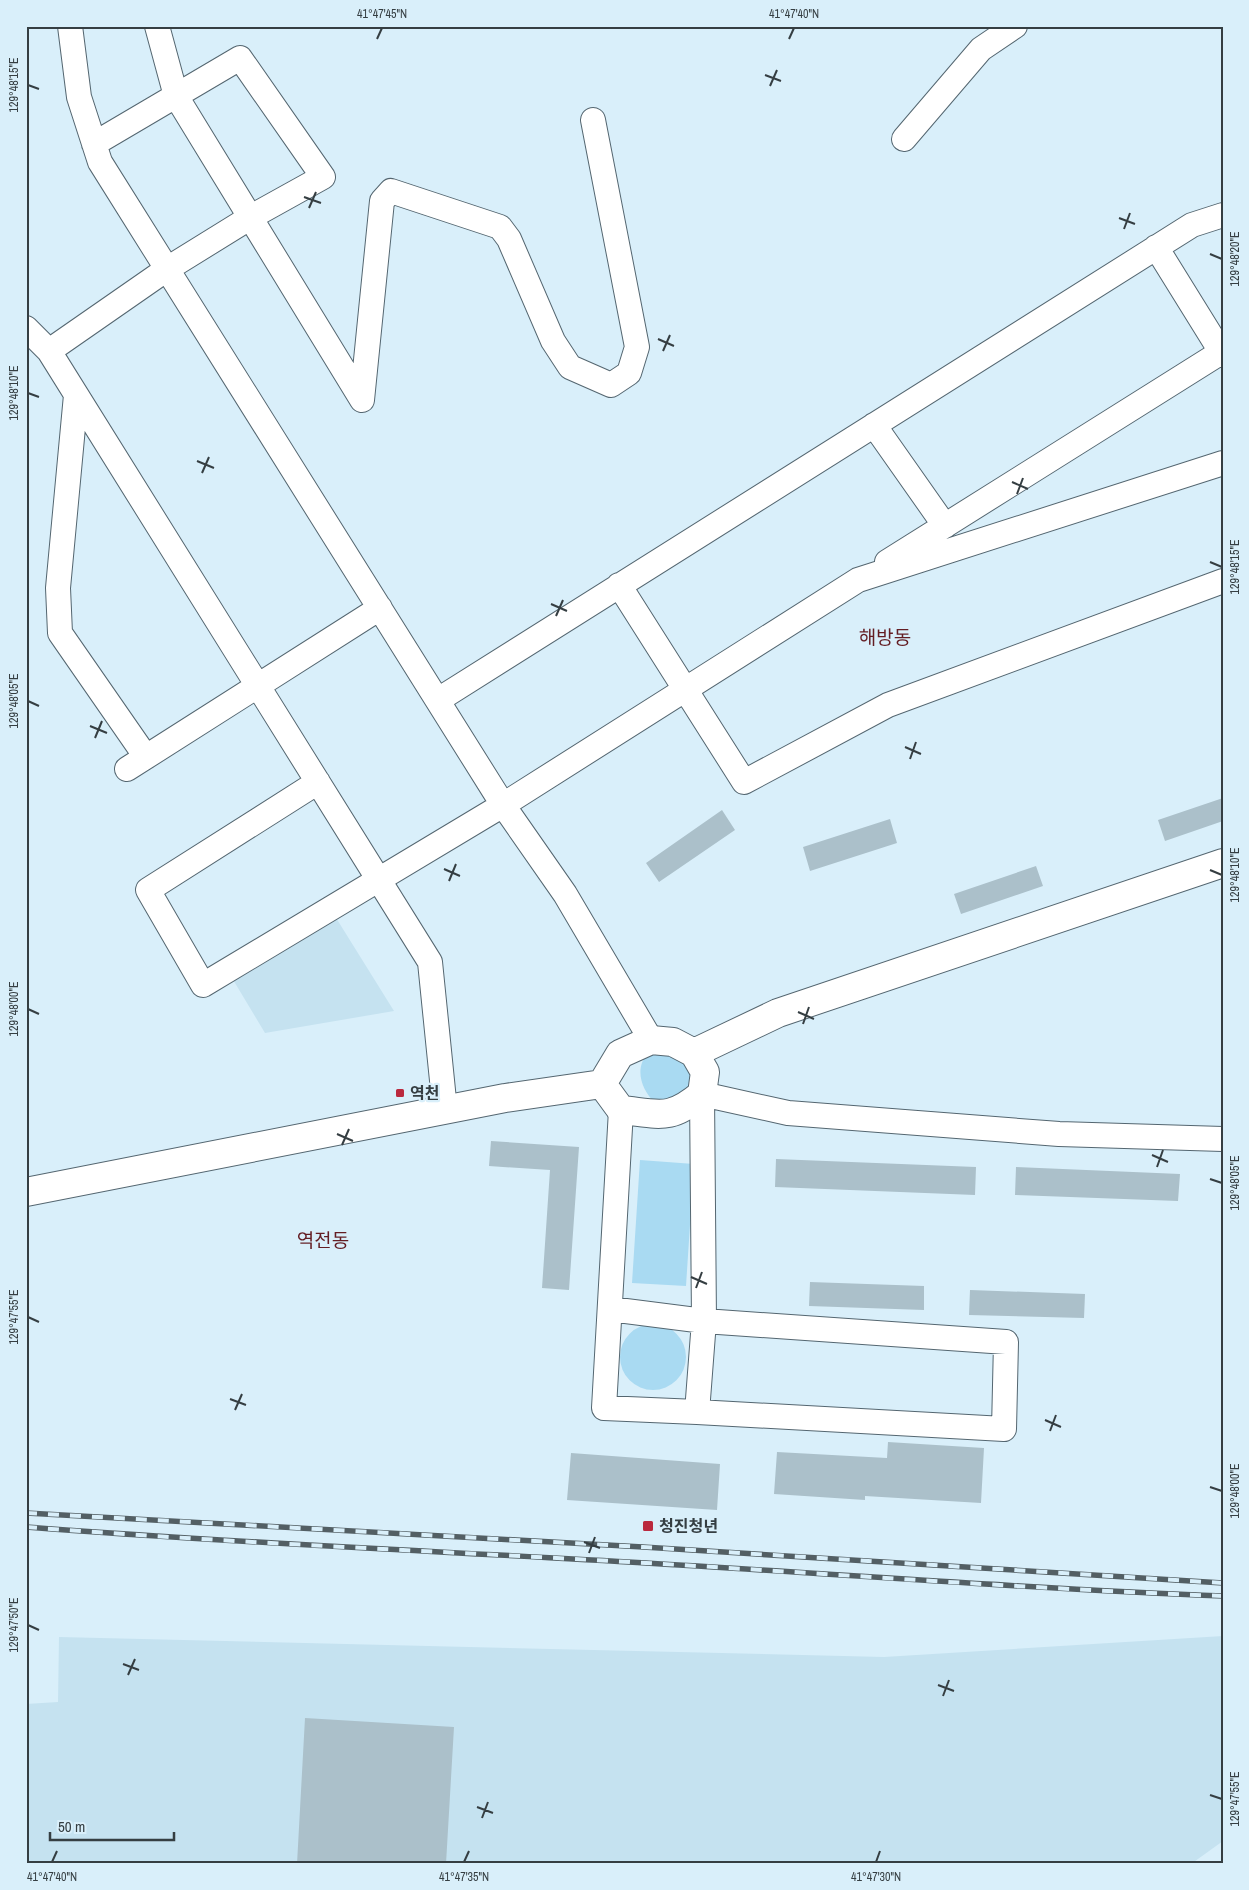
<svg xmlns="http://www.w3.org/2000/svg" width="1249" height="1890" viewBox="0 0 1249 1890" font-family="'Archivo Narrow','Noto Sans KR',sans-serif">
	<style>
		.built { fill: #c5e2f0 }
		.green { fill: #a9daf2 }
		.building { fill: #abc0ca }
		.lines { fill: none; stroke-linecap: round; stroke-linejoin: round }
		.minor-casing { stroke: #546670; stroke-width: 26 }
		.highway-casing { stroke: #546670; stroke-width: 30 }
		.minor { stroke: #fff; stroke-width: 24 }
		.highway { stroke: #fff; stroke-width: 28 }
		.rail-casing { stroke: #535f64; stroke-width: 5.5 }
		.rail { stroke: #d9effa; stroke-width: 4; stroke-dasharray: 11; stroke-linecap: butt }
		.ticks { fill: none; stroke: #353e42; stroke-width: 2 }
		.poi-dot { fill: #ba293e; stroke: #d9effa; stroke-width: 2 }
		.labels { text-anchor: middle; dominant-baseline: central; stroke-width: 4.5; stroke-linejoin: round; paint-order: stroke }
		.poi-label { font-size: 16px; font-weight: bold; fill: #353e42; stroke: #d9effa; text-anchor: start }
		.quarter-label { font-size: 19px; fill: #631d23; stroke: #d9effa }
		.neatline { fill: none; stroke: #353e42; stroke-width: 2 }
		.ticks-label { font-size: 12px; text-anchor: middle; fill: #353e42 }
	</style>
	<rect width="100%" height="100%" fill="#d9effa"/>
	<path class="built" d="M333,913l61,98 -129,22 -33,-55z
		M1223,1636v205l-32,23h-1165v-160l32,-2 1,-65 825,20z"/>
	<path class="green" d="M675,1040l28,51 -48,12c-14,-14 -22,-36 -5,-52 5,-6 18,-8 25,-11z
		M640,1160l54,4 -8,122 -54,-3z
		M620 1357a33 33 0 1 1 66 0a33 33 0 1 1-66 0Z"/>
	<path class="building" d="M1223,798v23l-58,20 -7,-21z
		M722,810l13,20 -76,52 -13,-19z
		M890,819l7,24 -87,28 -7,-24z
		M1036,866l7,20 -82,28 -7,-20z
		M491,1141l88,6 -10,143 -27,-2 8,-118 -61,-4z
		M776,1159l200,8 -1,28 -200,-8z
		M1016,1167l164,7 -2,27 -163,-6z
		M810,1282l114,4v24l-115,-4z
		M970,1290l115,4 -1,24 -115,-3z
		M888,1442l96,6 -3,55 -116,-7v4l-91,-6 3,-42 110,6z
		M571,1453l149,11 -3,46 -150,-10z
		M305,1718l149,9 -8,137h-149z"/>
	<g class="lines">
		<defs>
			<path id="minor" d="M70,26l9,71 21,65 403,643 62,89 86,146
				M157,26l19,70 186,304 20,-199 9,-10 109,36 9,12 44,102 17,26 41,18 18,-12 8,-26 -44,-227
				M904,139l77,-90 34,-23
				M1156,247l67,108
				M26,328l23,23 381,611 15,148
				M49,351l118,-82 84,-52 72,-40 -83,-119 -146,86
				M76,395l-18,193 2,45 86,124
				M874,425l71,101
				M887,562l336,-211
				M619,585l125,197 144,-77 335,-124
				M438,700l754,-475 31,-10
				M127,769l253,-161
				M318,782l-170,108 55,95 300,-180 355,-225 365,-117
				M621,1110l-17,298 93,4 7,-91 -2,-227 86,19 271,21 164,5
				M610,1309l94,12 302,21 -2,87 -307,-17"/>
			<path id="highway" d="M651,1040l22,2 21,11 11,19 -3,22c-32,27 -42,20 -81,16l-19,-26 18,-30z
				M694,1053l84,-40 445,-150
				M26,1192l479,-94 97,-14"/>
		</defs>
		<use href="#minor" class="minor-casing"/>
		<use href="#highway" class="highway-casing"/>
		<use href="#minor" class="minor"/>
		<use href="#highway" class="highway"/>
		<defs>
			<path id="rail" d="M26,1513l617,34 580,36
				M26,1527c206,16 413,24 620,36 192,11 384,26 577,33"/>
		</defs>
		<use href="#rail" class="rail-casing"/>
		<use href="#rail" class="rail"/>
	</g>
	<path class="ticks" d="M377,39l5,-11M789,39l5,-11M765,75l16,6M28,85l11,4M770,86l7,-16M304,197l17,6M309,208l7,-16M1119,218l16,6M1124,229l6,-16M1210,254l12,5M658,339l16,7M663,351l7,-16M28,393l11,4M197,461l17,7M202,473l7,-16M1012,482l16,7M1017,494l6,-16M1210,562l12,5M551,604l16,7M556,616l7,-16M28,701l11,5M90,726l17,7M95,738l7,-17M905,747l16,7M910,759l6,-17M444,869l16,7M1210,870l12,5M449,881l7,-17M28,1009l11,5M798,1012l16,7M803,1024l6,-17M337,1134l16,7M342,1145l7,-16M1152,1155l16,7M1157,1167l6,-17M1210,1179l12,4M691,1277l16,7M696,1288l6,-16M28,1317l11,5M230,1399l16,6M235,1410l7,-16M1045,1420l16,7M1050,1431l6,-16M1210,1487l12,4M584,1542l16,6M589,1553l6,-16M28,1625l11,5M123,1664l16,6M128,1675l7,-16M938,1685l16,6M943,1696l6,-16M1210,1795l12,4M477,1807l16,6M482,1818l6,-16M52,1862l5,-11M464,1862l5,-11M876,1862l4,-11"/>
	<g class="poi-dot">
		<rect x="395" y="1088" width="10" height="10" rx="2.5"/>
		<rect x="642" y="1520" width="12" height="12" rx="2.5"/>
	</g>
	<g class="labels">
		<g class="poi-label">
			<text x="410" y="1093">역천</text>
			<text x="659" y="1526">청진청년</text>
		</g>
		<g class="quarter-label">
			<text x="885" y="637">해방동</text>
			<text x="323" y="1240">역전동</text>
		</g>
	</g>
	<rect width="1249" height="1890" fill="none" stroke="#d9effa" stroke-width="55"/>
	<path d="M50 1832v8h124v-8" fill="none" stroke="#353e42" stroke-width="2.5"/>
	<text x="58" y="1832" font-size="15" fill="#353e42" stroke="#d9effa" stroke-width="4" paint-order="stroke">50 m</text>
	<rect x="28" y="28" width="1194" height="1834" class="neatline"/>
	<g class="ticks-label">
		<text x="382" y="18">41°47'45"N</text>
		<text x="794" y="18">41°47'40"N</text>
		<text transform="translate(14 85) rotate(-90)" y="4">129°48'15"E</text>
		<text transform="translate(1235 259) rotate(-90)" y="4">129°48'20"E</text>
		<text transform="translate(14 393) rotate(-90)" y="4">129°48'10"E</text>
		<text transform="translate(1235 567) rotate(-90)" y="4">129°48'15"E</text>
		<text transform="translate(14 701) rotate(-90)" y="4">129°48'05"E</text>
		<text transform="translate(1235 875) rotate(-90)" y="4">129°48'10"E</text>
		<text transform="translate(14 1009) rotate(-90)" y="4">129°48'00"E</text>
		<text transform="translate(1235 1183) rotate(-90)" y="4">129°48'05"E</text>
		<text transform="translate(14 1317) rotate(-90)" y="4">129°47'55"E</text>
		<text transform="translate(1235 1491) rotate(-90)" y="4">129°48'00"E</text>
		<text transform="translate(14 1625) rotate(-90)" y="4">129°47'50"E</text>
		<text transform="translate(1235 1799) rotate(-90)" y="4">129°47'55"E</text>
		<text x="52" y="1881">41°47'40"N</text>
		<text x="464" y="1881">41°47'35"N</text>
		<text x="876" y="1881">41°47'30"N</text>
	</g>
</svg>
